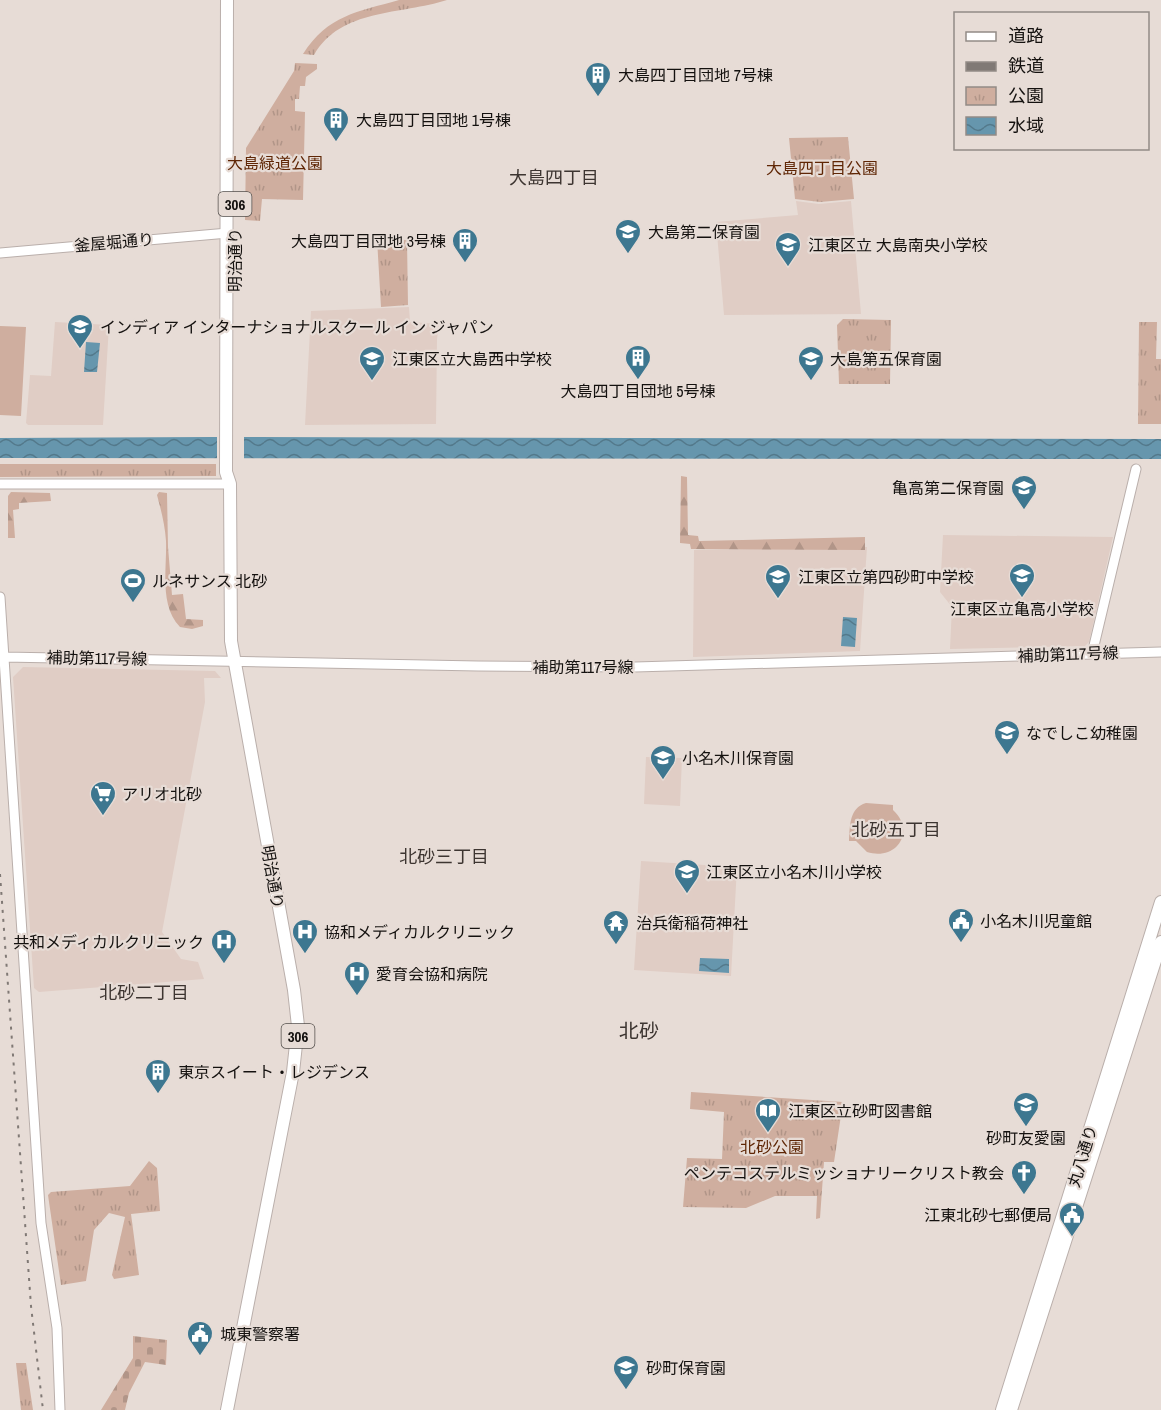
<svg xmlns="http://www.w3.org/2000/svg" width="1161" height="1410" viewBox="0 0 1161 1410" font-family="'Archivo Narrow','Noto Sans JP',sans-serif">
	<style>
		.built { fill: #e0cdc5 }
		.forest { fill: url(#forest-firs) }
		.cemetery { fill: url(#cemetery-stones) }
		.park { fill: url(#park-tufts) }
		.pitch { fill: #cfae9f }
		.water { fill: url(#water-waves) }
		.pier { fill: #e7dcd6 }
		.lines { fill: none; stroke-linecap: round; stroke-linejoin: round }
		.minor-casing { stroke: #baafab; stroke-width: 11 }
		.major-casing { stroke: #baafab; stroke-width: 14 }
		.minor { stroke: #fff; stroke-width: 9 }
		.major { stroke: #fff; stroke-width: 12 }
		.rail { stroke: #807975; stroke-width: 2; stroke-dasharray: 3 6; stroke-linecap: butt }
		.labels { text-anchor: middle; dominant-baseline: central; stroke-width: 4.5; stroke-linejoin: round; paint-order: stroke }
		.shield { fill: #e7dcd6; stroke: #534e4b; stroke-width: 1.5 }
		.shield-label { font-size: 15px; font-weight: bold; fill: #14110f }
		.poi-label { font-size: 16px; fill: #14110f; stroke: #e7dcd6; text-anchor: start }
		.park-label { font-size: 16px; fill: #5f2605; stroke: #e7dcd6 }
		.street-label { font-size: 16px; fill: #14110f; stroke: #e7dcd6 }
		.neighbourhood-label { font-size: 18px; fill: #3d3531; stroke: #e7dcd6 }
		.quarter-label { font-size: 20px; fill: #3d3531; stroke: #e7dcd6 }
	</style>
	<defs>
		<pattern id="forest-firs" width="22" height="20" patternUnits="userSpaceOnUse" patternTransform="scale(1.5)"><rect width="22" height="20" fill="#cfae9f"/><path d="M5 1l3.5 6h-7zM16 11l3.5 6h-7z" fill="#b19588"/></pattern>
		<pattern id="cemetery-stones" width="16" height="16" patternUnits="userSpaceOnUse" patternTransform="scale(1.5)"><rect width="16" height="16" fill="#cfae9f"/><path d="M2 7V4a2 2 0 0 1 4 0v3zM10 15v-3a2 2 0 0 1 4 0v3z" fill="#b19588"/></pattern>
		<pattern id="park-tufts" width="24" height="20" patternUnits="userSpaceOnUse" patternTransform="scale(1.5)"><rect width="24" height="20" fill="#cfae9f"/><path d="M3 7l-1-3M5 7V3M7 7l1-3M15 17l-1-3M17 17v-4M19 17l1-3" fill="none" stroke="#b19588"/></pattern>
		<pattern id="water-waves" width="16" height="10" patternUnits="userSpaceOnUse" patternTransform="scale(1.5)"><rect width="16" height="10" fill="#6696ad"/><path d="M0 5q4-4 8 0t8 0" fill="none" stroke="#53798b"/></pattern>
	</defs>
	<rect width="100%" height="100%" fill="#e7dcd6"/>
	<path class="built" d="M796,201l23,3 32,-3 10,113 -137,1 -8,-93 82,-7z
		M409,307l1,15 29,2 -2,15 -1,85 -131,1 6,-114z
		M55,322l54,3 -6,100h-75l-2,-2 4,-48 21,1z
		M943,535l170,2 -24,105 -4,4 -135,3 2,-42 -12,-15z
		M867,547l-7,104 -167,6 1,-107z
		M23,667l192,4 6,7h-17l1,24 -43,230 19,27 17,3 6,17 -165,13 -5,-4 -21,-311z
		M646,757l36,1 -2,48 -36,-2z
		M641,861l96,6 -6,109 -97,-6z"/>
	<path class="forest" d="M681,476l6,1 1,58 10,1 1,5 166,-4v13l-174,-1 -1,-5 -10,-1z
		M11,492l39,1 1,8 -32,2v6l-6,1 2,28h-7v-42z
		M159,492l8,1 1,54 4,48 11,-1 3,25 17,1v6l-11,3 -12,-2c-21,-22 -13,-58 -14,-86 -1,-16 -5,-31 -9,-46z"/>
	<path class="cemetery" d="M133,1336l34,4 -1,25 -21,-3 -16,31 -4,17h-24l32,-52z"/>
	<path class="park" d="M399,0h48c-46,15 -106,8 -133,55l-11,-1c25,-39 54,-42 96,-54z
		M295,63l22,1v5l-11,8 -1,9h-5l-1,13h-4v12l10,1 -2,88 -41,-1 -2,22 -15,-1 1,-72 48,-77z
		M848,137l6,62 -34,3 -25,-3 -6,-61z
		M377,239l30,1 1,65 -27,2z
		M843,319l48,1 -1,64h-51l-2,-59z
		M1139,322h18l-1,37h5v65h-23z
		M0,464h216v12l-216,1z
		M691,1092l152,10 -9,60h-10l-4,56 -4,1 1,-23h-42l-29,12 -63,-1 4,-49 35,1 2,-47 -34,-3z
		M149,1161l8,7 3,43 -29,3 8,61 -25,4 -2,-4 13,-58 -16,-4 -15,17 -8,51 -25,4 -13,-90 3,-3 79,-6z
		M16,1363h10l7,47h-12z"/>
	<path class="pitch" d="M0,326l26,1 -5,89 -21,-1z
		M866,803l27,2v5c23,21 4,51 -26,42l-11,-11h-7c1,-15 0,-33 17,-38z"/>
	<path class="water" d="M86,342l14,1 -3,29h-13z
		M210,437l951,2v20l-1161,-1v-20z
		M843,617l14,1 -2,29 -14,-1z
		M700,958l29,1v14l-30,-2z"/>
	<path class="pier" d="M217,435h27v26h-27z"/>
	<g class="lines">
		<defs>
			<path id="minor" d="M0,253l228,-20
				M0,484h230
				M0,597l41,626 16,105 3,82
				M1092,654l44,-185
				M4,657l474,9 157,1 526,-15"/>
			<path id="major" d="M227,0l-1,472 4,12 1,157 63,349 4,36 -5,46 -66,338
				M1002,1410l159,-508
				M1011,1410l150,-468"/>
		</defs>
		<use href="#minor" class="minor-casing"/>
		<use href="#major" class="major-casing"/>
		<use href="#minor" class="minor"/>
		<use href="#major" class="major"/>
		<path class="rail" d="M0,874l31,432 12,104"/>
	</g>
	<defs>
		<symbol id="building-pin" viewBox="-11 -11 22 30"><path d="M0 17L-7.5 6A9.5 9.5 0 1 1 7.5 6Z" fill="#3d7790" stroke="#e7dcd6"/><path d="M-4-6H4V6H1V3H-1V6H-4ZM-2.5-4.3h1.7v1.8h-1.7ZM.8-4.3h1.7v1.8H.8ZM-2.5-1h1.7V.8h-1.7ZM.8-1h1.7V.8H.8Z" fill="#fff"/></symbol>
		<symbol id="school-pin" viewBox="-11 -11 22 30"><path d="M0 17L-7.5 6A9.5 9.5 0 1 1 7.5 6Z" fill="#3d7790" stroke="#e7dcd6"/><path d="M0-5L7-2L0 1L-7-2ZM-4 1L0 2.5L4 1V4Q0 6-4 4Z" fill="#fff"/></symbol>
		<symbol id="stadium-pin" viewBox="-11 -11 22 30"><path d="M0 17L-7.5 6A9.5 9.5 0 1 1 7.5 6Z" fill="#3d7790" stroke="#e7dcd6"/><path d="M0-5a6.5 5 0 1 0 0 10a6.5 5 0 1 0 0-10ZM-3.5-1.8h7v3.6h-7Z" fill="#fff"/></symbol>
		<symbol id="supermarket-pin" viewBox="-11 -11 22 30"><path d="M0 17L-7.5 6A9.5 9.5 0 1 1 7.5 6Z" fill="#3d7790" stroke="#e7dcd6"/><path d="M-6-5.5h2.5l.6 2H6L4.5 2H-2.5L-4.4-4H-6ZM-1.5 3.2a1.3 1.3 0 1 0 .1 0ZM3 3.2a1.3 1.3 0 1 0 .1 0Z" fill="#fff"/></symbol>
		<symbol id="civic-pin" viewBox="-11 -11 22 30"><path d="M0 17L-7.5 6A9.5 9.5 0 1 1 7.5 6Z" fill="#3d7790" stroke="#e7dcd6"/><path d="M-.6-6.5H3V-4.5H.6V-3L4-1V1h2V6H-6V1h2V-1L-.6-3ZM-1.2 2.5V6h2.4V2.5Z" fill="#fff"/></symbol>
		<symbol id="temple-pin" viewBox="-11 -11 22 30"><path d="M0 17L-7.5 6A9.5 9.5 0 1 1 7.5 6Z" fill="#3d7790" stroke="#e7dcd6"/><path d="M0-6L5-2H3V0L6.5 2.5H4V6H1.5V3h-3V6H-4V2.5H-6.5L-3 0V-2H-5Z" fill="#fff"/></symbol>
		<symbol id="hospital-pin" viewBox="-11 -11 22 30"><path d="M0 17L-7.5 6A9.5 9.5 0 1 1 7.5 6Z" fill="#3d7790" stroke="#e7dcd6"/><path d="M-5-5h3v3.5h4V-5h3V5h-3V1.5h-4V5h-3Z" fill="#fff"/></symbol>
		<symbol id="library-pin" viewBox="-11 -11 22 30"><path d="M0 17L-7.5 6A9.5 9.5 0 1 1 7.5 6Z" fill="#3d7790" stroke="#e7dcd6"/><path d="M-6-4Q-3-5.5-.7-3.5V5Q-3 3-6 4ZM6-4Q3-5.5 .7-3.5V5Q3 3 6 4Z" fill="#fff"/></symbol>
		<symbol id="church-pin" viewBox="-11 -11 22 30"><path d="M0 17L-7.5 6A9.5 9.5 0 1 1 7.5 6Z" fill="#3d7790" stroke="#e7dcd6"/><path d="M-1.2-6h2.4v3.5h3.3v2.4h-3.3V6h-2.4V-.1h-3.3v-2.4h3.3Z" fill="#fff"/></symbol>
	</defs>
	<g fill-rule="evenodd">
		<use href="#building-pin" x="583" y="60" width="30" height="40"/>
		<use href="#building-pin" x="321" y="105" width="30" height="40"/>
		<use href="#school-pin" x="613" y="217" width="30" height="40"/>
		<use href="#building-pin" x="450" y="226" width="30" height="40"/>
		<use href="#school-pin" x="773" y="230" width="30" height="40"/>
		<use href="#school-pin" x="65" y="312" width="30" height="40"/>
		<use href="#building-pin" x="623" y="343" width="30" height="40"/>
		<use href="#school-pin" x="357" y="344" width="30" height="40"/>
		<use href="#school-pin" x="796" y="344" width="30" height="40"/>
		<use href="#school-pin" x="1009" y="473" width="30" height="40"/>
		<use href="#school-pin" x="1007" y="561" width="30" height="40"/>
		<use href="#school-pin" x="763" y="562" width="30" height="40"/>
		<use href="#stadium-pin" x="118" y="566" width="30" height="40"/>
		<use href="#school-pin" x="992" y="718" width="30" height="40"/>
		<use href="#school-pin" x="648" y="743" width="30" height="40"/>
		<use href="#supermarket-pin" x="88" y="779" width="30" height="40"/>
		<use href="#school-pin" x="672" y="857" width="30" height="40"/>
		<use href="#civic-pin" x="946" y="906" width="30" height="40"/>
		<use href="#temple-pin" x="601" y="908" width="30" height="40"/>
		<use href="#hospital-pin" x="290" y="917" width="30" height="40"/>
		<use href="#hospital-pin" x="209" y="927" width="30" height="40"/>
		<use href="#hospital-pin" x="342" y="959" width="30" height="40"/>
		<use href="#building-pin" x="143" y="1057" width="30" height="40"/>
		<use href="#school-pin" x="1011" y="1090" width="30" height="40"/>
		<use href="#library-pin" x="753" y="1096" width="30" height="40"/>
		<use href="#church-pin" x="1009" y="1158" width="30" height="40"/>
		<use href="#civic-pin" x="1057" y="1200" width="30" height="40"/>
		<use href="#civic-pin" x="185" y="1319" width="30" height="40"/>
		<use href="#school-pin" x="611" y="1353" width="30" height="40"/>
	</g>
	<g class="labels">
		<g class="shield">
			<rect x="218.5" y="192" width="33" height="24" rx="4.5"/>
			<rect x="281.5" y="1024" width="33" height="24" rx="4.5"/>
		</g>
		<g class="shield-label">
			<text x="235" y="204">306</text>
			<text x="298" y="1036">306</text>
		</g>
		<g class="poi-label">
			<text x="618" y="75">大島四丁目団地 7号棟</text>
			<text x="356" y="120">大島四丁目団地 1号棟</text>
			<text x="648" y="232">大島第二保育園</text>
			<text x="446" y="241" text-anchor="end">大島四丁目団地 3号棟</text>
			<text x="808" y="245">江東区立 大島南央小学校</text>
			<text x="100" y="327">インディア インターナショナルスクール イン ジャパン</text>
			<text x="392" y="359">江東区立大島西中学校</text>
			<text x="830" y="359">大島第五保育園</text>
			<text x="638" y="391" text-anchor="middle">大島四丁目団地 5号棟</text>
			<text x="1004" y="488" text-anchor="end">亀高第二保育園</text>
			<text x="798" y="577">江東区立第四砂町中学校</text>
			<text x="152" y="581">ルネサンス 北砂</text>
			<text x="1022" y="609" text-anchor="middle">江東区立亀高小学校</text>
			<text x="1026" y="733">なでしこ幼稚園</text>
			<text x="682" y="758">小名木川保育園</text>
			<text x="122" y="794">アリオ北砂</text>
			<text x="706" y="872">江東区立小名木川小学校</text>
			<text x="980" y="921">小名木川児童館</text>
			<text x="636" y="923">治兵衛稲荷神社</text>
			<text x="324" y="932">協和メディカルクリニック</text>
			<text x="204" y="942" text-anchor="end">共和メディカルクリニック</text>
			<text x="376" y="974">愛育会協和病院</text>
			<text x="178" y="1072">東京スイート・レジデンス</text>
			<text x="788" y="1111">江東区立砂町図書館</text>
			<text x="1026" y="1138" text-anchor="middle">砂町友愛園</text>
			<text x="1004" y="1173" text-anchor="end">ペンテコステルミッショナリークリスト教会</text>
			<text x="1052" y="1215" text-anchor="end">江東北砂七郵便局</text>
			<text x="220" y="1334">城東警察署</text>
			<text x="646" y="1368">砂町保育園</text>
		</g>
		<g class="park-label">
			<text x="275" y="163">大島緑道公園</text>
			<text x="822" y="168">大島四丁目公園</text>
			<text x="772" y="1147">北砂公園</text>
		</g>
		<g class="street-label">
			<text transform="translate(114 242) rotate(-5)">釜屋堀通り</text>
			<text transform="translate(235 260) rotate(-90)">明治通り</text>
			<text transform="translate(1068 654) rotate(-2)">補助第117号線</text>
			<text transform="translate(97 658) rotate(1)">補助第117号線</text>
			<text x="583" y="667">補助第117号線</text>
			<text transform="translate(273 877) rotate(80)">明治通り</text>
			<text transform="translate(1082 1156) rotate(-73)">丸八通り</text>
		</g>
		<g class="neighbourhood-label">
			<text x="554" y="177">大島四丁目</text>
			<text x="896" y="829">北砂五丁目</text>
			<text x="444" y="856">北砂三丁目</text>
			<text x="144" y="992">北砂二丁目</text>
		</g>
		<g class="quarter-label">
			<text x="639" y="1030">北砂</text>
		</g>
	</g>
	<rect x="954" y="12" width="195" height="138" fill="#e7dcd6" stroke="#938b86" stroke-width="1.5"/>
	<rect x="966" y="32" width="30" height="9" fill="#ffffff" stroke="#938b86" stroke-width="1.5"/>
	<text x="1008" y="42" font-size="18" fill="#14110f">道路</text>
	<rect x="966" y="62" width="30" height="9" fill="#807975" stroke="#938b86" stroke-width="1.5"/>
	<text x="1008" y="72" font-size="18" fill="#14110f">鉄道</text>
	<rect x="966" y="87" width="30" height="18" fill="url(#park-tufts)" stroke="#938b86" stroke-width="1.5"/>
	<text x="1008" y="102" font-size="18" fill="#14110f">公園</text>
	<rect x="966" y="117" width="30" height="18" fill="url(#water-waves)" stroke="#938b86" stroke-width="1.5"/>
	<text x="1008" y="132" font-size="18" fill="#14110f">水域</text>
</svg>
